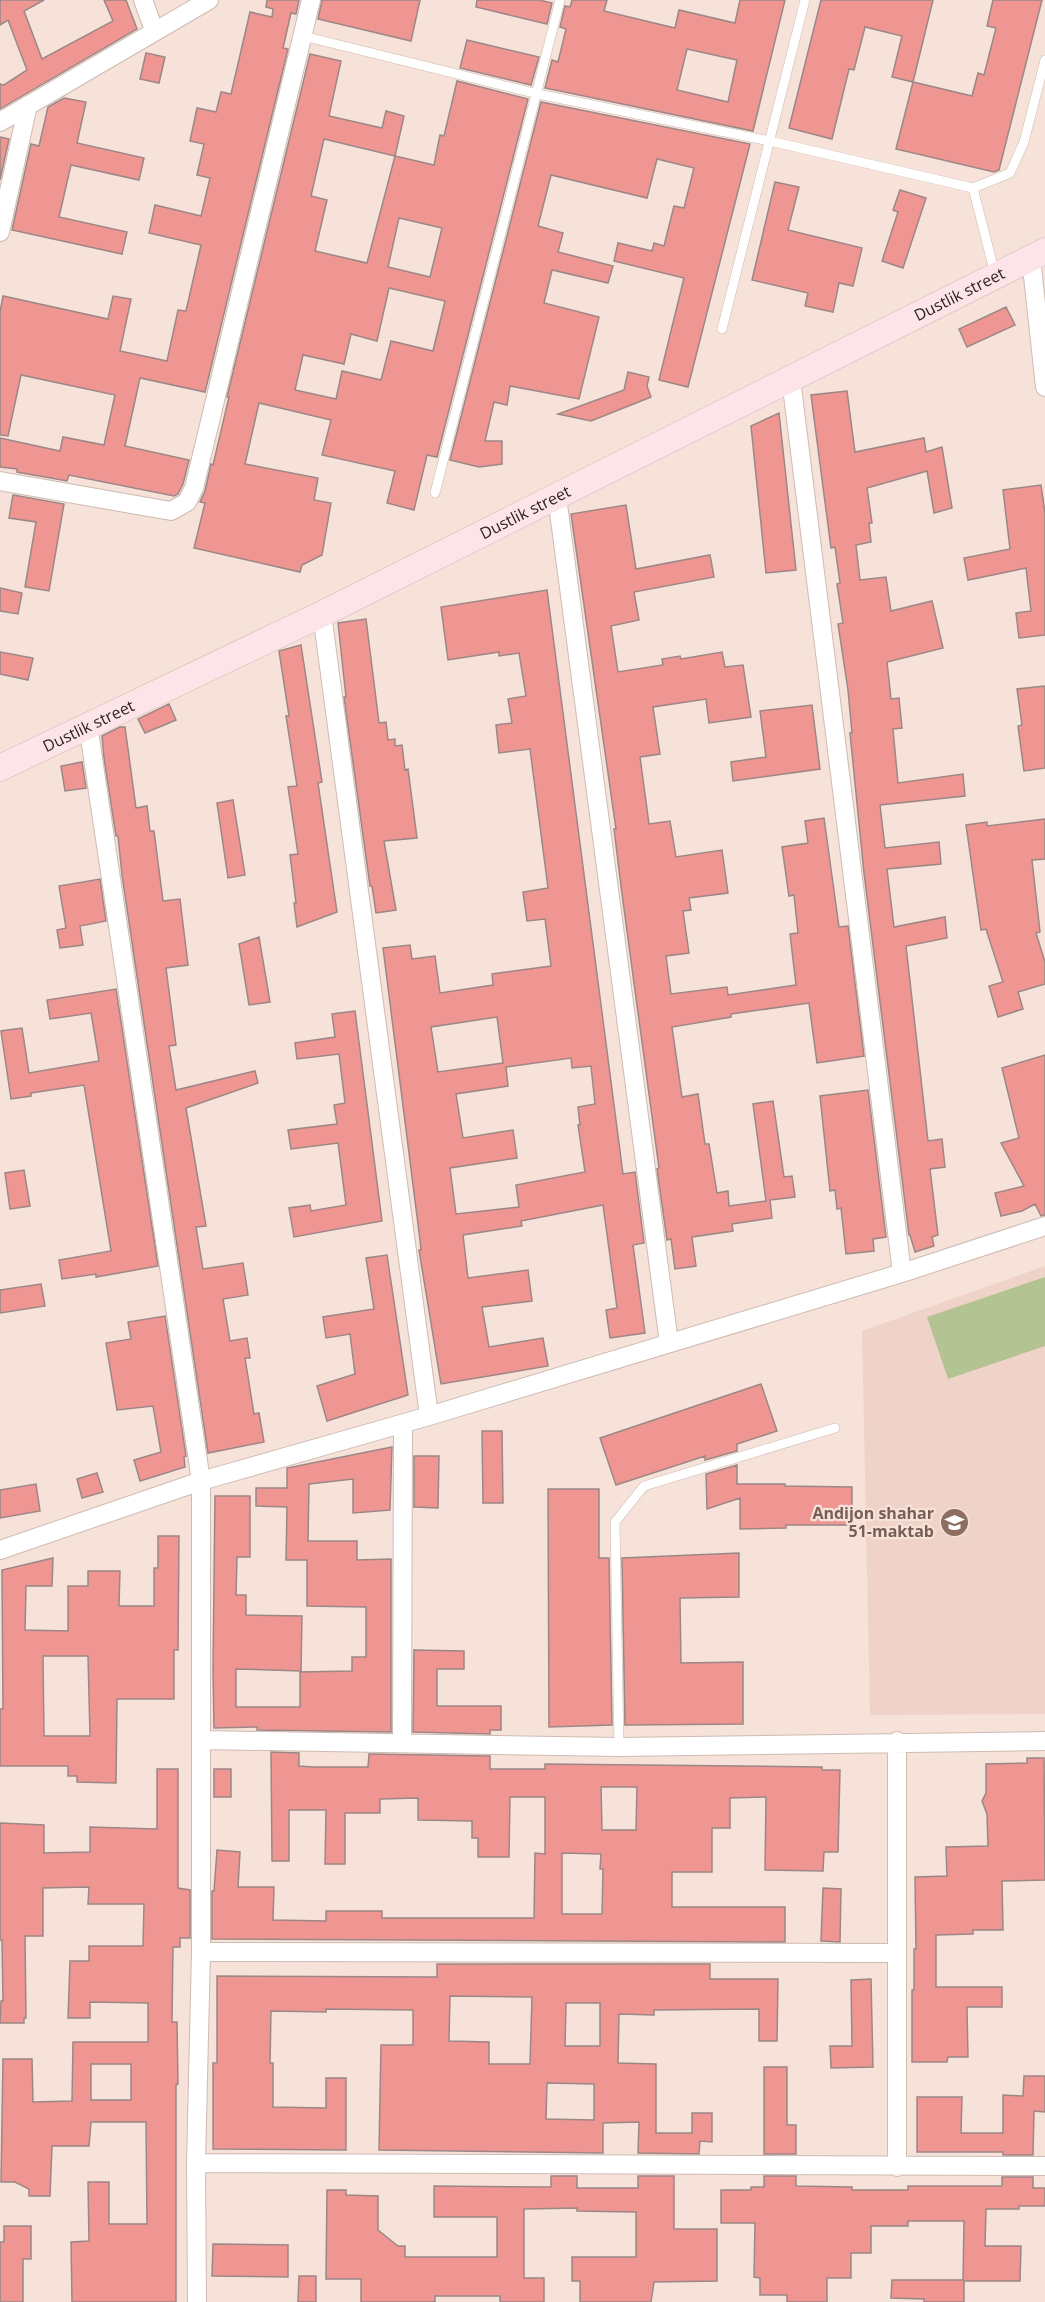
<svg xmlns="http://www.w3.org/2000/svg" width="1045" height="2302" viewBox="0 0 1045 2302" font-family="'Open Sans',sans-serif">
	<style>
		.built { fill: #efd3c8 }
		.green { fill: #b3c391 }
		.building { fill: #ef9692; stroke: #9c8786; stroke-width: 1.5; fill-rule: evenodd }
		.lines { fill: none; stroke-linecap: round; stroke-linejoin: round }
		.lane-casing { stroke: #cebbb2; stroke-width: 10 }
		.street-casing { stroke: #cebbb2; stroke-width: 20 }
		.secondary-casing { stroke: #cebbb2; stroke-width: 27 }
		.lane { stroke: #fff; stroke-width: 9 }
		.street { stroke: #fff; stroke-width: 18 }
		.secondary { stroke: #fce4e8; stroke-width: 26 }
		.labels { text-anchor: middle; dominant-baseline: central; stroke-width: 4.5; stroke-linejoin: round; paint-order: stroke }
		.street-label { font-size: 16px; fill: #2d2522; stroke: #f6e2d9 }
		.education-label { font-size: 16px; font-weight: bold; fill: #785e54; stroke: #f6e2d9; text-anchor: end }
	</style>
	<rect width="100%" height="100%" fill="#f6e2d9"/>
	<path class="built" d="M1045,1266v448l-175,1 -8,-384z"/>
	<path class="green" d="M1045,1277v69l-97,33 -21,-62z"/>
	<path class="building" d="M0,0h44l-20,11 18,48 71,-38 -9,-21h22l11,29 -137,80v-25l4,1 23,-15 -19,-50 -8,5z
		M267,0h32l-3,14 -5,-1 -8,35 5,1 -83,343 -65,-14 -15,68 64,14 -6,24 -5,10 -4,2 -105,-21 -2,6 -50,-9v-3l-17,-2v-29l60,13 3,-14 41,8 11,-50 -94,-20 -13,61 -8,-1v-123l3,-16 105,23 5,-23 18,3 -11,52 47,10 11,-51 8,1 15,-66 -52,-12 6,-28 46,11 9,-38 -13,-3 7,-31 -14,-3 7,-33 19,4 5,-20 10,2 19,-82 22,5 1,-8 -7,-2z
		M322,0h98l-9,41 -93,-22z
		M477,0h62l13,3 -5,21 -71,-17z
		M572,0h35l-3,11 71,17 4,-18 56,13 5,-23h45l-32,131 -208,-43 7,-28 6,2 8,-33 -6,-2 5,-21 5,1zM687,49l50,11 -9,42 -51,-12z
		M821,0h112l-20,82 -21,-5 10,-41 -37,-9 -11,43 -5,-1 -17,70 -43,-11z
		M993,0h49l-43,170 -5,2 -98,-23 17,-67 59,14 6,-23 6,2 12,-47 -9,-2z
		M467,40l72,17 -8,28 -71,-17z
		M146,53l19,4 -6,26 -19,-4z
		M310,54l31,7 -12,55 53,12 4,-17 18,5 -9,40 39,9 6,-30 4,1 13,-55 71,18 -91,358 -10,-2 -13,55 -27,-7 8,-32 -73,-16 9,-35 -72,-17 -14,61 73,14 -4,22 17,3 -9,52 -20,10 -2,7 -106,-24 11,-45 -5,-1 5,-11 6,-27 2,1 16,-68h-2zM324,139l71,17 -28,107 -52,-12 12,-51 -16,-4zM399,218l43,10 -12,49 -42,-10zM389,288l56,13 -12,50 -42,-10 -10,39 -39,-9 -6,28 -41,-9 8,-35 41,9 7,-30 26,7z
		M64,98l22,4 -9,41 67,15 -5,22 -68,-15 -12,52 68,15 -5,22 -110,-24 19,-86 8,2 9,-39z
		M541,102l209,42 -62,243 -29,-7 25,-102 -70,-17 4,-18 34,8 2,-8 10,3 10,-40 10,2 10,-40 -37,-9 -10,39 -96,-23 -13,51 25,7 -5,19 55,14 -5,17 -56,-13 -8,33 55,14 -20,82 -69,-13 -3,19 -13,-3 -9,39h17v23l-23,3 -29,-7z
		M0,137l9,2 -9,41z
		M775,182l24,5 -11,43 74,18 -9,38 -14,-3 -6,29 -28,-6 3,-13 -56,-13z
		M900,190l26,8 -23,70 -21,-7 16,-49 -5,-2z
		M1006,307l9,18 -48,22 -8,-18z
		M628,372l21,5 -2,9 4,11 -60,24 -33,-7 66,-24z
		M847,391l8,61 69,-14 2,14 16,-5 10,61 -18,5 -7,-42 -60,17 5,35h-3l2,19 -15,3 4,35 26,-3 5,34 41,-10 11,47 -56,14 4,37 8,-1 3,30 -9,1 5,54 65,-9 2,22 -85,9 5,43 54,-6 2,22 -54,5 7,58 51,-10 2,21 -41,8 22,195 14,-2 3,28 -15,2 8,66 -6,2 2,9 -19,6 -5,-17h-1l-45,-362 -14,-140h2l-4,-43 -10,-66 5,-1 -6,-39 3,-1 -5,-36 -4,1 -20,-153z
		M779,413l17,157 -30,3 -15,-147z
		M1041,485l4,28v122l-26,3 -3,-25 15,-2 -5,-43 -58,12 -4,-22 46,-9 -7,-59z
		M13,495l51,9 -15,87 -24,-4 11,-65 -27,-4z
		M626,505l10,64 74,-14 4,22 -80,15 5,28 -28,6 7,46 45,-7 -1,-6 18,-3 1,3 41,-7 3,15 18,-2 8,52 -42,6 -3,-24 -53,8 7,47 -20,3 9,67 21,-3 6,36 46,-7 6,43 -39,5 2,12 -8,1 6,42 -23,3 5,38 56,-7 1,8 68,-10 -6,-51 8,-1 -4,-38 -5,1 -7,-49 26,-4 -3,-22 19,-3 15,109 9,-1 16,130 -47,7 -8,-60 -78,11v3l-59,10 10,70 16,-3 7,50h4l8,49 11,-2 1,15 37,-5 -13,-97 20,-3 11,76 8,-1 3,21 -25,3 2,18 -40,6 1,7 -41,6 4,29 -21,3 -4,-30 -4,1 -10,-71 2,-1 -37,-274 -8,-65h2l-45,-315z
		M0,588l22,5 -4,21 -18,-3z
		M547,590l76,584 12,-2 9,71 -11,2 12,88 -35,5 -4,-28 11,-2 -14,-103 -82,16 1,5 -59,9 5,43 60,-8 4,31 -50,6 7,40 54,-9 5,28 -107,18 -22,-134h2l-1,-10 -37,-292 27,-3 2,14 23,-3 5,37 53,-8 -1,-11 59,-8 -6,-47 -18,2 -4,-29 25,-4 -18,-139 -31,4 -3,-28 16,-2 -4,-24 18,-3 -7,-43 -20,3v-4l-51,8 -7,-53zM497,1017l6,46 -65,9 -7,-45zM571,1058l1,10 19,-2 4,38 -17,3 2,18h-2l7,47 -69,13 3,22 -63,7 -6,-46 67,-10 -4,-28 -50,8 -7,-44 52,-8 -2,-19z
		M366,619l13,104 7,-1 2,18 7,-1v7l7,-1 3,25 3,-1 9,69 -33,3 12,69 -20,3 -4,-27h-2l-26,-189h2l-8,-74z
		M301,645l21,137 -4,1 19,129 -40,15 -3,-24h2l-6,-48 8,-1 -10,-67 9,-1 -11,-70h3l-10,-65z
		M0,652l33,6 -5,22 -28,-6z
		M1045,686v82l-21,3 -6,-45 4,-1 -5,-36z
		M169,704l7,16 -31,13 -7,-14z
		M812,705l8,64 -87,12 -2,-19 35,-5 -6,-46z
		M120,727h5l11,81 11,-2 3,25h4l9,70 17,-2 8,66 -22,3 10,77 -7,1 7,44 79,-19 3,12 -72,25 20,118 -10,1 7,42 40,-6 5,32 -25,4 7,42 17,-3 3,20h-5l9,56 5,-1 5,29 -56,11 -86,-578 -4,-39h-2l-12,-78 -2,-22z
		M82,762l4,26 -21,3 -4,-25z
		M233,800l12,75 -17,3 -11,-75z
		M1045,819v40l-13,1 8,72 -4,1 9,29v22l-27,8 5,17 -25,8 -9,-31 14,-4 -17,-53 -5,1 -15,-105 21,-3v4z
		M100,879l6,42 -26,5 3,19 -23,3 -3,-18 9,-2 -7,-42z
		M259,937l11,65 -21,3 -10,-61z
		M116,989l42,277 -62,11v-3l-34,5 -3,-19 52,-9 -27,-166 -53,8v3l-20,3 -10,-68 21,-3 7,45 70,-12 -8,-48 -41,6 -3,-19z
		M355,1011l27,210 -88,16 -5,-29 21,-3 1,6 35,-6 -8,-62 -47,6 -3,-19 49,-6 -3,-19 11,-2 -6,-49 -42,5 -2,-16 40,-6 -3,-23z
		M1045,1055v160l-4,1 -6,-12 -13,7 -21,5 -6,-23 29,-7 -23,-43 18,-5 -17,-70z
		M868,1090l18,147 -13,2 1,12 -28,3 -5,-46 -4,1 -2,-19 -5,1 -10,-95z
		M24,1170l6,36 -20,3 -5,-36z
		M387,1255l21,140 -81,26 -10,-35 38,-12 -5,-40 -24,4 -3,-21 51,-8 -8,-51z
		M41,1284l4,22 -45,7v-23z
		M165,1316l21,140 -2,1 1,10 -45,14 -6,-21 27,-8 -8,-46 -36,4 -11,-67 25,-4 -3,-17z
		M761,1384l16,47 -40,13v7l-32,9v-4l-89,29 -16,-47z
		M482,1431h20l1,72h-20z
		M392,1447l-2,63 -37,3v-34l-44,5 -1,57h49v19l34,-1v173l-134,-2v-3l-43,1 -1,-58 2,-174h35v61h-13l-1,38h10v20l56,1 -1,55 -65,-2v38h64v-35l52,-1v-14h14v-50l-59,-1v-46h-21l1,-53 -31,-1v-18h31v-20z
		M414,1456h25l-1,52 -24,-1z
		M737,1465v19h48v2l67,1v38h-66v3l-46,1v-31l-33,11 -1,-35z
		M97,1473l6,19 -21,6 -5,-19z
		M36,1484l4,27 -40,7v-28z
		M548,1489h51v69h10l3,167 -63,2z
		M158,1536h21l-1,114h-4v49h-57l-1,84 -39,-1v-6h-9v-10h-68v-57h3l-1,-139 51,-12 -1,28h-26l-1,44 43,1v-45h20v-15h32l-1,35h35v-38h4zM43,1656h45l2,80h-46z
		M739,1553v44l-59,1 1,65 62,-1v62l-118,1 -3,-167z
		M414,1650l50,1v18h-27v37h64v24h-11v4l-77,-2z
		M271,1752l28,1v13l14,1h55l1,-13 121,2v13h55v-5l277,3v3h18l-2,82h-14l-1,19 -58,-1 1,-73 -36,1v30h-18v44h-40v35h113v35l-573,-3v-48h2l3,-41 23,2 -2,35h36l-1,33 53,1v-10h56v7h152l1,-65 10,1v-57h-35l-1,60h-31v-19h-6v-17l-54,-1v-22l-38,1v14h-35v51h-20l1,-54h-37v51h-17zM601,1787h36l-1,43h-34zM562,1853l39,1 -1,15h3l-1,45h-40z
		M1027,1758h17l1,122 -43,1 1,49h-30v4l-37,1v52h66v20h-35l1,50h-20l-1,5h-35v-72h2v-41h2l-1,-72 32,-1 -1,-29 42,-1 -1,-32 -5,-13 4,-8v-29l41,-1z
		M157,1769h21v119l12,2v48h-10v9h-7l-1,75h5l1,62 -2,1v217h-104l-1,-60 18,-1 -1,-59h21v42h38l-1,-102h-55l-2,24h-37l-2,50h-21v-7l-14,-7h-14l2,-123h29l1,43 39,-1 1,-59h75v-39l-58,-1v16h-22l2,-57h19v-15h54l1,-42h-56l1,-17 -46,1v48h-18l1,82h-2v5h-24l1,-22h2l-1,-61h-2v-117l44,2v28l46,-1v-25l67,2zM91,2064h40v36h-40z
		M214,1769h17v28h-17z
		M823,1888l18,1 -1,53 -19,-1z
		M437,1964h273v15h68l-1,62h-18v-32l-105,1v5l-35,-1 -1,49 38,1v69h36v-20h20v29l-12,-1 -1,13 -61,-1 1,-31 -36,1v30l-224,-3 2,-105h32v-35l-87,-1v3l-55,-1 -1,52h3v44l53,1v-30h20v72l-133,-1v-86h4v-87l220,1zM450,1996l82,1 -2,67h-41v-22l-40,-1zM566,2003h34v43h-35zM547,2083l47,1v36l-48,-1z
		M871,1979l2,88 -42,1 -1,-22h22l-1,-66z
		M764,2067h23v58h9v29h-32z
		M1024,2076h21v36l-11,-1 -1,44h-30v-3h-86v-55h45l-1,36h42v-38l20,1z
		M551,2176h26v12h61v-12h36v53h43v52l-63,1 -3,20h-71v-21h-8v-24h64v-45l-59,-1v-3l-53,1v69h20v24h-44v-6h-65v6h-74v-23h-35l1,-89h19v5l32,1v34l20,16h7v11h92v-40h-63v-31l117,1z
		M764,2176h32v10l56,1v3h56v-4h94v-9h31v11h12v18h-26v3h-33l-1,37h36l-1,35h-56v21h-40v-3l-33,-1 1,-18h71l1,-59h-56v5h-37v27h-20v25h-24v24h-40v-7h-27v-17l-6,-1 1,-54h-34v-33h30v-3h13z
		M4,2226h27v33h-8v43h-23v-60h4z
		M213,2244l75,1v32l-76,-1z
		M299,2276h17v26h-18z"/>
	<g class="lines">
		<defs>
			<path id="lane" d="M303,36l235,58 232,47 203,47 37,-15 14,-31 21,-82
				M973,188l22,86
				M722,329l83,-329
				M435,493l125,-493
				M619,1747l-4,-225 29,-36 191,-58"/>
			<path id="street" d="M143,0l11,30
				M0,122l209,-122
				M0,232l28,-127
				M1031,258l14,129
				M791,379l111,894
				M0,481l171,30 16,-9 7,-14 117,-488
				M557,497l112,846
				M322,614l107,802
				M88,725l113,756v471l-5,211 1,139
				M0,1550l201,-69 228,-65 473,-143 143,-47
				M202,1740l417,7 426,-6
				M402,1743l1,-319
				M201,1952l696,1
				M196,2163l849,3
				M897,2167v-426"/>
			<g id="secondary">
				<path id="s1" d="M0,768l322,-154 723,-363"/>
			</g>
		</defs>
		<use href="#lane" class="lane-casing"/>
		<use href="#street" class="street-casing"/>
		<use href="#secondary" class="secondary-casing"/>
		<use href="#lane" class="lane"/>
		<use href="#street" class="street"/>
		<use href="#secondary" class="secondary"/>
	</g>
	<defs>
		<symbol id="school-disc" viewBox="-11 -11 22 22"><circle r="9.5" fill="#8d6e63" stroke="#f6e2d9"/><path d="M0-5L7-2L0 1L-7-2ZM-4 1L0 2.5L4 1V4Q0 6-4 4Z" fill="#fff"/></symbol>
	</defs>
	<g fill-rule="evenodd">
		<use href="#school-disc" x="938" y="1506" width="33" height="33"/>
	</g>
	<g class="labels">
		<g class="street-label">
			<text stroke="none"><textPath href="#s1" startOffset="1070">Dustlik street</textPath></text>
			<text stroke="none"><textPath href="#s1" startOffset="584">Dustlik street</textPath></text>
			<text stroke="none"><textPath href="#s1" startOffset="98">Dustlik street</textPath></text>
		</g>
		<g class="education-label">
			<text x="934" y="1513">Andijon shahar<tspan x="934" dy="18">51-maktab</tspan></text>
		</g>
	</g>
</svg>
